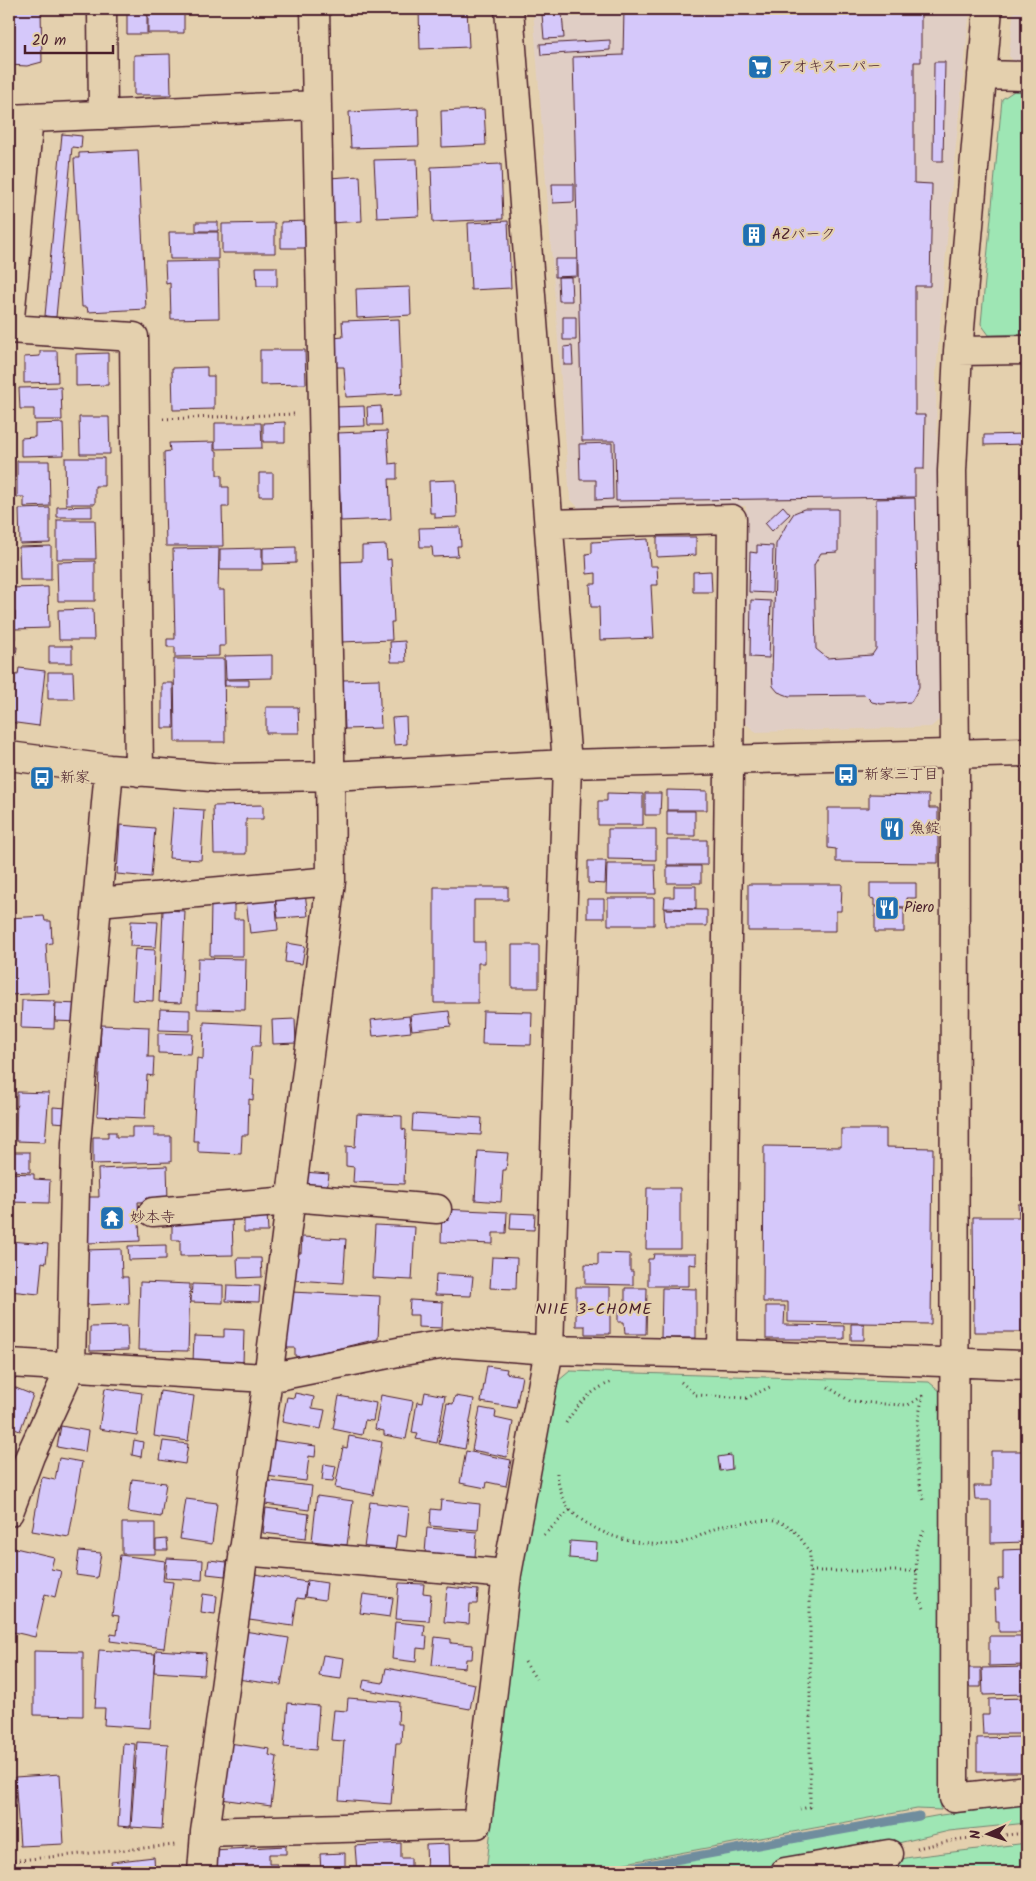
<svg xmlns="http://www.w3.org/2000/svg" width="1036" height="1881" viewBox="0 0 1036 1881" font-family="Kalam,'Klee One',sans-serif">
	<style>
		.built { fill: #e0cec5 }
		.green { fill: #9ee6b4; stroke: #748270 }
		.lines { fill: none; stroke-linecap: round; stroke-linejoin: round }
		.stream { stroke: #708d9e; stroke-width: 9 }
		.building { fill: #d5c8fa; stroke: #4a1f2b }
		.minor-casing { stroke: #4a1f2b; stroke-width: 31 }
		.path { stroke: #4a1f2b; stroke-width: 3; stroke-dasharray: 1 4; stroke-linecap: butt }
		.minor { stroke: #e4d0ae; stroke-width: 28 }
		.labels { text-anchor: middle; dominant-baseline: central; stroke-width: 4.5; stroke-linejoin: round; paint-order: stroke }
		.poi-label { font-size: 15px; fill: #4a1f2b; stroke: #e4d0ae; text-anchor: start }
		.neighbourhood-label { font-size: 16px; letter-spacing: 1px; fill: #4a1f2b; stroke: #e4d0ae }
	</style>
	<rect width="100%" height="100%" fill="#e4d0ae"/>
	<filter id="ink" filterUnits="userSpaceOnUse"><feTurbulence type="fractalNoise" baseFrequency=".02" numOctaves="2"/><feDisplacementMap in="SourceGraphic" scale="10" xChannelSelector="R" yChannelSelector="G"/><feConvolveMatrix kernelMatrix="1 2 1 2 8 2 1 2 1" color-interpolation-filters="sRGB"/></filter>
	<g filter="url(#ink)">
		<path class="built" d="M533,9h437l-20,194 -14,171 4,345 -9,8 -175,5 -12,-10 2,-216 -167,2 -9,-9z
			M1014,9h13v56h-10l-8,-9z"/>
		<path class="green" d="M1014,91h13v243l-38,1 -8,-11 21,-225z
			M570,1371l359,11 12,10v418l-24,-1 -340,63h-91l34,-298 38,-193z
			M1027,1804v19l-78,8 -55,13 -154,28h-116l317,-57z
			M1027,1843v29h-201l86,-15z"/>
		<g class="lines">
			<path class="stream" d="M608,1872l311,-56"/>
		</g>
		<path class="building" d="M9,9h32l1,53 -15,4 -18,-1z
			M127,9h20v25h-20z
			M148,9h36v24h-36z
			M419,9h48l2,38 -49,2z
			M624,9h297v53h-7v121l18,1 -2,102h-15v129h10l-1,54h-9v28l-299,4 -1,-60h-33l-9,-384 50,-2z
			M562,13l2,25 -20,1 -2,-25z
			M610,40v10l-69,5 -1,-11z
			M170,54l1,41h-37v-40z
			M934,62h11l-2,99h-10z
			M418,109l1,37 -68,2 -2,-36z
			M484,109l2,36 -44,2 -1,-36z
			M62,134l20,2 -1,12 -9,-1 -16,170 -11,-1z
			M138,150l8,159 -58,3 -1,-5h-5l-8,-149h5v-5z
			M417,159l2,57 -42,2 -3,-58z
			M501,164l2,55 -70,3 -2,-55z
			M360,176l2,45 -31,2 -2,-45z
			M552,184h22v18l-21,1z
			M307,221v27h-26v-26z
			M508,221l3,67 -40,2 -3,-67z
			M196,222h22v9h-22z
			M275,223v30h-53v-29z
			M169,232h49v27h-48z
			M555,259h22v17l-22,1z
			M218,261l1,57 -48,1 -1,-36 -4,1 -1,-22z
			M256,267h21v19h-20z
			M558,277h13l1,24h-13z
			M410,287l1,28 -54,3 -1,-29z
			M563,317h13v23h-13z
			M399,319l3,75 -56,3 -2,-30h-8l-2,-29 9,-1 -1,-16z
			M572,346l1,19h-9v-18z
			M260,350h45l1,34 -46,1z
			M40,351h17l1,31 -34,1v-26l16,-1z
			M108,353v32l-32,1v-32z
			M207,367v9h7v33l-41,1 -1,-42z
			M61,387l1,33h-28v-11h-14l-1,-21z
			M364,406l1,20 -28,1 -1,-20z
			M381,406l1,19h-14l-1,-18z
			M79,417h30l1,37h-30z
			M285,422v20h-22v-19z
			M63,423l1,32 -43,1v-18l14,-1v-13z
			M215,423h46l1,25 -47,1z
			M387,431l2,33 8,-1v16h-8l2,40 -50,2 -4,-88z
			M1027,434v10l-43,1v-10z
			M214,442v9h3v24h5v12h7v20h-7l1,39h-57l-2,-94 6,-1 -1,-8z
			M612,443l1,56 -17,1v-20h-16l-1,-36z
			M65,458h39v28h-9v18h-29z
			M17,461h32l1,45 -26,1v-10h-7z
			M259,473h14v23h-14z
			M456,480l1,37 -22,1v-5h-5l-1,-32z
			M915,498l4,189 -4,8 -4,7 -30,2 -9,-2 -7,-7 -76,1 -11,-4 -5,-6 -1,-13 4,-129 12,-22 6,-9 10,-4h34v43l-17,1 -7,12 2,84 11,9 45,-3 4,-6v-150z
			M92,506v11h-35v-10z
			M783,506l7,8 -18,17 -7,-8z
			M50,508v35l-30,1 -1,-35z
			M57,520h38l1,39h-39z
			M460,527l1,19h-4l1,10 -25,1 -1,-10h-12l-1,-19z
			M657,537h39v18l-39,2z
			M648,539l2,27h7l1,19h-7l3,53 -54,2 -1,-33h-8l-1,-23h6v-11l-9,1 -1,-20 6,-1v-11z
			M386,545l1,15 4,-1 3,63h-3l1,18 -51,2 -4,-80 25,-1v-15z
			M757,545l16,1 -1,47 -23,-1 1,-40 7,1z
			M51,546v34h-31l-1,-33z
			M296,547v16l-33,1v-16z
			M219,548l-1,42h6l1,56h-6v10l-44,1v-10h-8v-8h8l-2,-90z
			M262,548v22h-42v-21z
			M95,561v40h-37l-1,-39z
			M711,571l1,21h-19v-20z
			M48,587l1,41 -34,1v-17h-6v-24z
			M751,600l20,1 -2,57 -19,-1z
			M93,609l1,31h-35l-1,-30z
			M14,613l1,26h-6v-25z
			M405,641l1,21h-15l-1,-20z
			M9,646l8,1 -3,20 -5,-1z
			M49,646h23v17h-23z
			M272,655v23l-46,1 -1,-23z
			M174,659h50l1,83h-50z
			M19,668l26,3 -6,55 -30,-4v-48l9,1z
			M48,672h25l1,27h-26z
			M379,679l2,49 -36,1 -2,-49z
			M225,680h24v6h-24z
			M162,683h11l1,45h-12z
			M266,707h32l1,26h-33z
			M406,717l1,27 -13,1 -2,-27z
			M667,790l40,1v19h-40z
			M607,793l36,1v31h-45v-24h9z
			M645,793h16l-1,22h-15z
			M869,794l60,1v13h9v55l-102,-1v-13l-8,-1v-40h41z
			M263,805v14h-17v35h-32l-1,-48z
			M173,808l31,2 -3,50 -32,-2z
			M667,811h28v25h-28z
			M120,825l35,3 -4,49 -34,-3z
			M608,829h48v31l-48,-1z
			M667,840h40v25h-40z
			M588,861h18l-1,23 -17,-1z
			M607,864h48l1,30h-50z
			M667,866h34v17h-34z
			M870,883h46v15h-9v9l-33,-1v-7l-4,-1z
			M748,884h94l-1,27h-5v20h-88z
			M674,886h22v23l-32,-1 1,-11h9z
			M434,887h74v13h-34v42h11v21h-7v40h-44z
			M305,893l3,23 -30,2 -3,-23z
			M275,897l3,33 -28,3 -4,-33z
			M608,898h46v27h-46z
			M587,899h17v19h-17z
			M211,903h23v16h9v37h-33z
			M875,907l29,1v24h-29z
			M664,909l43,1v16h-42z
			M163,910l22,1 -4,92 -22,-1z
			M44,916l1,5h6l1,22 -6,1 3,49 -40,2v-77z
			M131,921l27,1 -2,25 -26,-1z
			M287,943l18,3 -3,18 -17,-2z
			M512,945h27v43h-27z
			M135,949l20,1 -2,51 -21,-1z
			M198,958l48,1 -1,51 -48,-1z
			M22,1000l33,1 -1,28 -33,-1z
			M9,1001h2l-2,71z
			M56,1003l23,1v18l-24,-1z
			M160,1009l30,1v21l-31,-1z
			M449,1011l2,15 -39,4 -2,-15z
			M483,1011l49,1 -1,33 -49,-1z
			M409,1016l2,16 -38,4 -2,-16z
			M295,1019l1,24 -23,1 -1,-24z
			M204,1022l57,3 -1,21h-8l-2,33h4l-1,21 -4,-1 -1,36h-6l-1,19 -43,-2v-11h-5l4,-83 6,1z
			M101,1025l48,2 -1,30h6l-1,19 -6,-1 -2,43 -48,-2z
			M158,1033l35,1 -2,20 -33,-1z
			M17,1092l32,1 -4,49 -29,-1z
			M53,1107l14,1v15l-14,-1z
			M357,1114l45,2v13l4,1 -2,54 -51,-2 1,-15 -8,-1v-20l9,1z
			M413,1114l69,4 -1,17 -69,-4z
			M132,1127h22v9h17v26l-78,2v-27h15v-5h8v5h16z
			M841,1129h45v18l47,1 -2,176 -143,-2v-20h-25l1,-156 77,1z
			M478,1151l30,2 -2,17h-3l-2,32 -26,-2z
			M11,1152h19v20l-20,-1z
			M167,1166l1,35 -30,1 2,39 -52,2 -2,-46h13l-1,-28z
			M304,1172l25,2 -2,16 -25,-1z
			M9,1173l25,1v5l16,1 -1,23 -40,-1z
			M647,1188h33v61h-34z
			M1018,1204h9v128h-53l-1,-115h46z
			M442,1209l65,3 -1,21h-13v11l-52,-2z
			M267,1212l1,20h-24v-19z
			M511,1213l24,1 -1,16 -24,-1z
			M232,1215l1,40 -53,1v-16h-8v-23z
			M375,1225l40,2 -3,53 -40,-2z
			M302,1237l44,2 -3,44 -50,-3 1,-27h7z
			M9,1241l39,3 -2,19 -4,-1 -3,32 -30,-3z
			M166,1245v14l-37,1 -1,-14z
			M121,1249l1,28h6l1,26 -44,2 -1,-55z
			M598,1253l32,1v17h3v14l-48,-1v-20l13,1z
			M654,1254h42v11l-7,-1v22h-41v-27h5z
			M492,1257l25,1 -1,31 -26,-1z
			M237,1258h24l1,19 -24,1z
			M436,1274l37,2 -2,20 -36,-1z
			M140,1282l50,2 -2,67 -50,-1z
			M192,1284l31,1v18l-32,-1z
			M227,1285l33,1 -1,16 -33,-1z
			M576,1287h34v47h-25v-8h-9z
			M625,1288h22l-1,46h-21l-1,-12h-6v-15h7z
			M662,1288l34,1v49h-35z
			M290,1292l90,4 -2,43 -76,18 -7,-1v-8h-8z
			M410,1300l33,2 -1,26 -24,-1v-12h-9z
			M766,1306h19l-1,19 60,1v13h-78z
			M851,1324h13v16h-13z
			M127,1326l1,24 -38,1v-24z
			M224,1329l20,1 -1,33 -50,-1 1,-26 30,1z
			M487,1366l20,3 -1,4 16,3 -6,32 -35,-6z
			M11,1386l22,9 -13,36 -11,-4v-35z
			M105,1388l37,5 -5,42 -38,-6z
			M160,1391l34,5 -6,45 -34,-5z
			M425,1392l20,4 -8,47 -21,-4 2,-5 -6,-1 5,-31 6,1z
			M295,1393l19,4 -2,11 13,2 -4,19 -39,-7 5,-25 7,1z
			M381,1395l32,6 -7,38 -22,-4v-4l-9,-2z
			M339,1396l37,7 -3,18 -8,-1 -3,15 -29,-6z
			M455,1396l19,3 -9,50 -26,-5 8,-41 6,1z
			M480,1408l16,3 -1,7 18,4 -6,35 -35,-7z
			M61,1426l27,5 -3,21 -28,-5z
			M349,1436l33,6 -9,53 -38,-7 8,-41 4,1z
			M134,1440l9,2 -2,15 -9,-2z
			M271,1440l45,6 -1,11 -6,-1 -3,25 -40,-5z
			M163,1441l25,3 -3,20 -25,-4z
			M466,1451l45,9 -5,26 -19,-4 -1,6 -26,-5z
			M991,1451h36v91l-36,1v-43h-16l-1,-14h17z
			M731,1455l1,14 -12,2 -2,-14z
			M59,1458l23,4 -13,75 -37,-6 10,-54 13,3z
			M324,1464l12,2 -3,15 -11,-1z
			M132,1479l34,4 -5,34 -33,-5z
			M269,1481l43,5 -3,24 -44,-6z
			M317,1496l36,5 -6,44 -35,-4z
			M186,1499l31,4 -5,41 -32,-5z
			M441,1500l39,4 -2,26 -48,-4 1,-17 9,1z
			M370,1502l39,5 -3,30 -9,-2 -2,16 -31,-3z
			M266,1508l43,6 -3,24 -43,-5z
			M122,1523h33v31h-33z
			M427,1528l50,4 -2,25 -50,-4z
			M167,1539l1,11h-12v-10z
			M570,1541l27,2 -1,17 -27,-2z
			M11,1547l43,10 -3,12 10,2 -6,26 -10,-3 -10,43 -26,-6v-77z
			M1027,1549v83h-28v-11h-3l-1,-31h4l-1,-11h5v-29z
			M79,1551l22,2 -4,25 -21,-3z
			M120,1555l45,6 -2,20 10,1 -9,66 -54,-7 1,-7 6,1 2,-19 -7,-1z
			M167,1558l36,2 -1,20 -37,-2z
			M209,1560l18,2 -2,14 -18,-2z
			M255,1574l52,8 -3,17 -7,-1 -4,28 -44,-6z
			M307,1580l20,3 -2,17 -20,-3z
			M399,1583l25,1 -1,9 8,1 -2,27 -33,-2z
			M447,1587l31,3 -1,14h-7l-1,20 -25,-2z
			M203,1594l14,2 -2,18 -14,-2z
			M363,1594l30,4 -3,19 -30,-4z
			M395,1622l30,3 -1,11h3l-1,13 -9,-1 -1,14 -24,-3z
			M244,1631l45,7 -8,47 -44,-6z
			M989,1636h38v29l-38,1z
			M435,1637l16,2v4l22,2 -1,14h-6l-1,9 -33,-3z
			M99,1650l56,4 -5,74 -46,-3 1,-17h-10z
			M156,1650l50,3 -2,22 -50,-3z
			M34,1651l49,1v64l-49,-1z
			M323,1655l21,3 -3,21 -22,-3z
			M1027,1667v27l-44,1 -1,-27z
			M386,1668l89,16 -5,25 -108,-20 2,-9 19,3z
			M968,1668h13v19h-12z
			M348,1698l51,4 -1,22h4l-1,19h-5l-5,61 -52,-4 5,-59 -13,-1 3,-30 13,1z
			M1027,1698v36h-44l-1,-19h7v-16z
			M288,1703l31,3 -3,44 -32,-3z
			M1021,1737v35h-44v-34z
			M137,1742l31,2 -6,85 -31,-2z
			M123,1743l12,1 -5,83 -12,-1z
			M229,1743l41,6 -1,6 8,2 -6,49 -50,-7z
			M60,1774l4,70 -44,2 -5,-69z
			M401,1843v15h10v14h-54l-2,-26z
			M449,1844l1,28h-23l-1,-27z
			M286,1846v8h-17v10h8v8h-62l-2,-22z
			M345,1853v19h-24l-1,-18z
			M154,1857l1,15h-51v-3l8,-1 -1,-6z
			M96,1867v5h-20v-4z
			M71,1868v4h-45v-1z"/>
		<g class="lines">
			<defs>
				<path id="minor" d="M102,9l1,106
					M988,9l-30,342 -6,120 3,282 -1,1045 73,-8
					M982,75l45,1
					M9,119l308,-14
					M9,328l20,-210
					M9,329l125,8 5,435
					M958,351l69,-1
					M549,524l183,-5 -10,835
					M9,756l100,13 115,9 106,-2 237,-12 460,-12
					M98,902l233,-21
					M291,1197l146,12
					M153,1212l137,-11
					M9,1363l259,15 135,-27 50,-8 96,7 173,4 305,11
					M9,1512l21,-56 41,-89 5,-224 33,-374
					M243,1551l264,23
					M205,1832l272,-8 30,-250 42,-224 18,-586 -58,-755
					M202,1872l3,-40 63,-454 63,-497 -1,-127 -15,-745
					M785,1872l104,-18"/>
			</defs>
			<use href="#minor" class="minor-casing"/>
			<path class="path" d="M163,419l131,-5
				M681,1382l15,13 51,3 25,-12
				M828,1387l22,14 32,3 26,1 15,-9
				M923,1395c-8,34 -10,71 1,105
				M566,1423c11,-18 26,-34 46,-41
				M557,1473c0,10 7,31 14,38 26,25 68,36 102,33 19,-1 32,-13 50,-18 8,-3 17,-3 26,-4 34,-5 44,2 61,31v254l-10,2
				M544,1535l26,-25
				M810,1571h106
				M924,1608l-7,-13 -1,-48 8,-16
				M525,1662l11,17
				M917,1848l44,-9 66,-6
				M9,1861l166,-16"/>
			<use href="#minor" class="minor"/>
		</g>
	</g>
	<defs>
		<symbol id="supermarket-square" viewBox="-11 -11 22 22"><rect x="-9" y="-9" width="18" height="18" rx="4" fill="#1f6fb2" stroke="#e4d0ae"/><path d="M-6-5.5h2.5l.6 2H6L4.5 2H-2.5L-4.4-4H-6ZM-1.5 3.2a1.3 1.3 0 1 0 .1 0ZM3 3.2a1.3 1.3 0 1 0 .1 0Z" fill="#fff"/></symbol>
		<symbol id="building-square" viewBox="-11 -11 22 22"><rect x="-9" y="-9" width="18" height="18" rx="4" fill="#1f6fb2" stroke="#e4d0ae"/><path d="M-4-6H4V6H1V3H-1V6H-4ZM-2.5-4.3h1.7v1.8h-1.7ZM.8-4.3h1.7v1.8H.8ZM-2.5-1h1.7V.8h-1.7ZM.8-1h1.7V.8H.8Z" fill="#fff"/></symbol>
		<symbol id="bus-square" viewBox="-11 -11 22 22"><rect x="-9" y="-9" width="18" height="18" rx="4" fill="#1f6fb2" stroke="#e4d0ae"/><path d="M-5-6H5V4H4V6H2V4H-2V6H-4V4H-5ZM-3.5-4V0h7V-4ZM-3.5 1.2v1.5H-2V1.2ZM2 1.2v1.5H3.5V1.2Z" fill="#fff"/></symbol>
		<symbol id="restaurant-square" viewBox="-11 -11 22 22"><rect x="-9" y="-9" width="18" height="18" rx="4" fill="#1f6fb2" stroke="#e4d0ae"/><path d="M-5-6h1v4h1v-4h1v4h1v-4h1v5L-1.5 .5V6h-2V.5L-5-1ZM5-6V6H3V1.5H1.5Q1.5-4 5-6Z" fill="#fff"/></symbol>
		<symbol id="temple-square" viewBox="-11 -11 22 22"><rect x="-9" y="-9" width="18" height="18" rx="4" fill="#1f6fb2" stroke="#e4d0ae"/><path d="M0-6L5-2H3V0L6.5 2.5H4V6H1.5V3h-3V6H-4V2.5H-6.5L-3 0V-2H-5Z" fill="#fff"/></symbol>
	</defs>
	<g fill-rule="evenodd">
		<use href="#supermarket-square" x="746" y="53" width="28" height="28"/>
		<use href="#building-square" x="740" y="221" width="28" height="28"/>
		<use href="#bus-square" x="832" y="761" width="28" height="28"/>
		<use href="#bus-square" x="28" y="764" width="28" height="28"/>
		<use href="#restaurant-square" x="878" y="815" width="28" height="28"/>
		<use href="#restaurant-square" x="873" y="894" width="28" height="28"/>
		<use href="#temple-square" x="98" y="1204" width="28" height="28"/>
	</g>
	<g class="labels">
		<g class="poi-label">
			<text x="778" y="67">アオキスーパー</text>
			<text x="772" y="235">AZパーク</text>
			<text x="864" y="775">新家三丁目</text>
			<text x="60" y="778">新家</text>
			<text x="910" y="829">魚錠</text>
			<text x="904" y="908">Piero</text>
			<text x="130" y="1218">妙本寺</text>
		</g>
		<g class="neighbourhood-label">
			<text x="594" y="1309">NIIE 3-CHOME</text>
		</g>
	</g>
	<rect width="1036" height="1881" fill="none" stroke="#e4d0ae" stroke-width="30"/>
	<rect x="15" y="15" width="1006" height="1851" fill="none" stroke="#4a1f2b" stroke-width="2" filter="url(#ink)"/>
	<g transform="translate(988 1834) rotate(267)" stroke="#e4d0ae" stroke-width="4" paint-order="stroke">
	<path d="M0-4L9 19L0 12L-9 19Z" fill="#4a1f2b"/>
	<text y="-8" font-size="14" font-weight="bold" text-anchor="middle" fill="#4a1f2b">N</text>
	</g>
	<path d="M25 45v8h88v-8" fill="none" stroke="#4a1f2b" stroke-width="2.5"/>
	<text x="32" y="45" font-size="15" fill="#4a1f2b" stroke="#e4d0ae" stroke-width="4" paint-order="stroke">20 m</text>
</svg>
